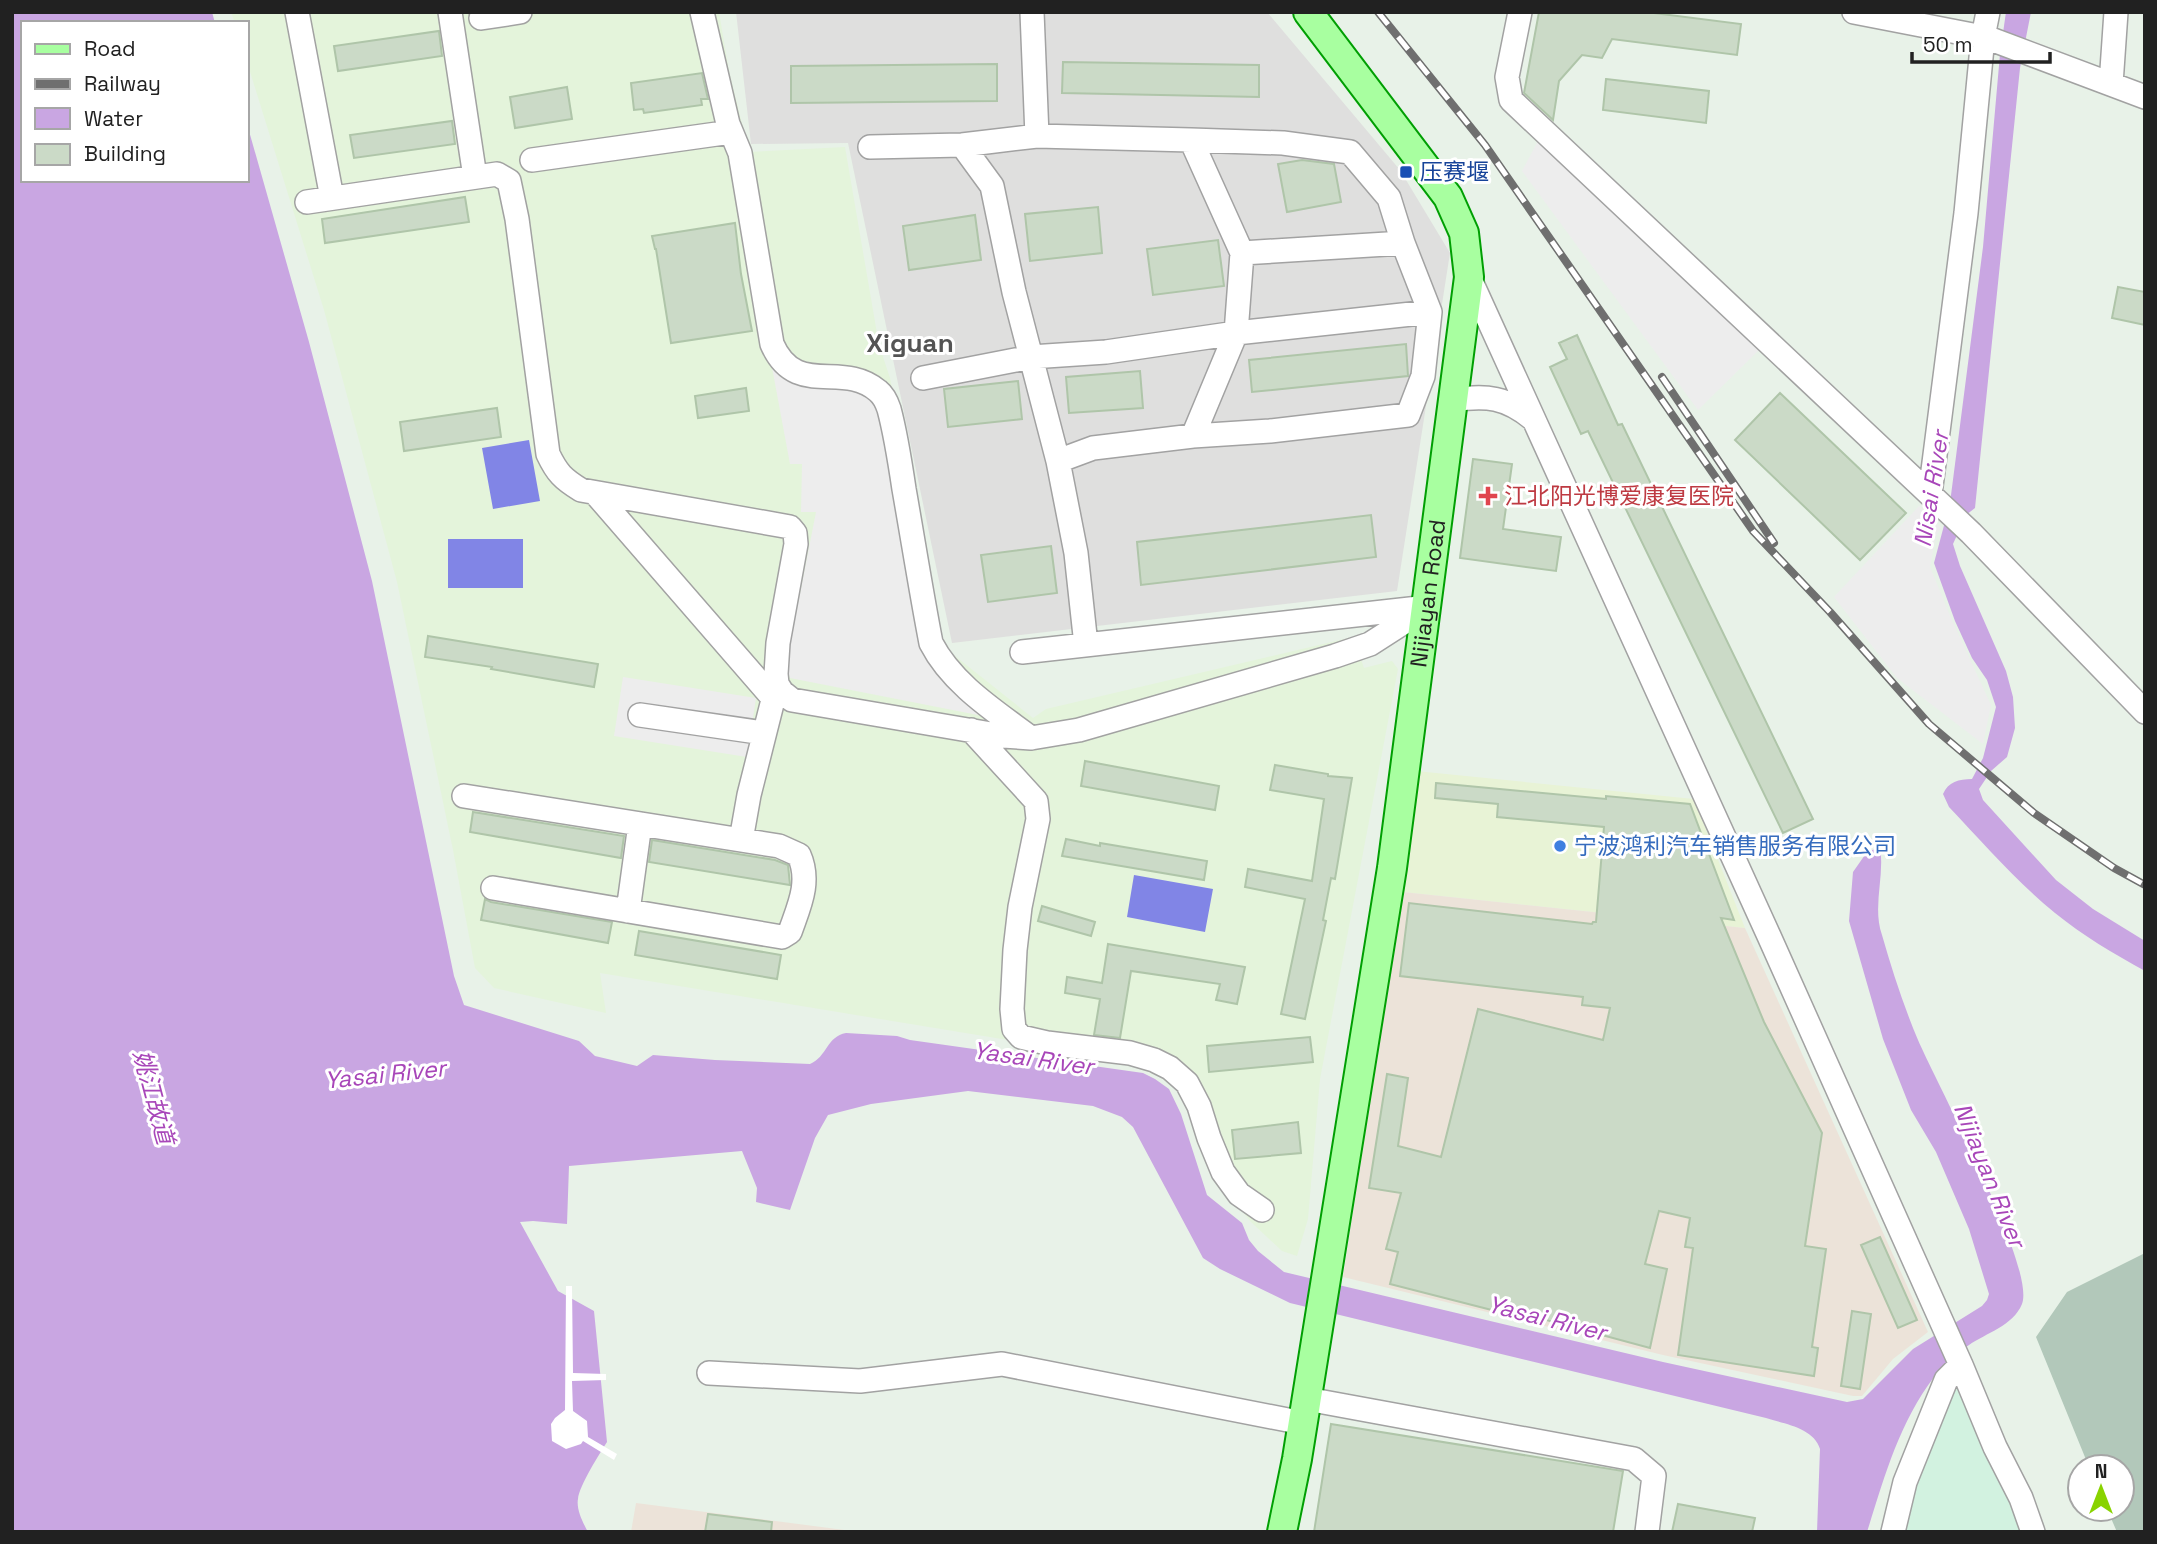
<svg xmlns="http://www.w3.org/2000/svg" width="2157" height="1544" viewBox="0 0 2157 1544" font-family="'Space Grotesk','Noto Sans SC',sans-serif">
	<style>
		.residential { fill: #dfdfde }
		.commercial { fill: #e8f3d6 }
		.industrial { fill: #ece3d9 }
		.military { fill: #e4f4db }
		.construction { fill: #b2c8ba }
		.farmland { fill: #d2f2e0 }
		.pitch { fill: #8185e6 }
		.parking { fill: #ededed }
		.water { fill: #c9a6e2 }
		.pier { fill: #fff }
		.building { fill: #cbdac7; stroke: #afc5a9; stroke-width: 2 }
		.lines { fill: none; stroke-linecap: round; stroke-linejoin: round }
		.minor-casing { stroke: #a2a2a2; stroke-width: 26 }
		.major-casing { stroke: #009f03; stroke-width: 32 }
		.minor { stroke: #fff; stroke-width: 23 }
		.major { stroke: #a8ffa0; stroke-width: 28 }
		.rail-casing { stroke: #6f6f6f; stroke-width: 8 }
		.rail { stroke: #fff; stroke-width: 5; stroke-dasharray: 16; stroke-linecap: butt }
		.transit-dot { fill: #1a4fb4; stroke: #fff; stroke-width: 2.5 }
		.health-dot { fill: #e0444e; stroke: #fff; stroke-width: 2.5 }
		.shop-dot { fill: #3f7fe0; stroke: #fff; stroke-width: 2.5 }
		.labels { text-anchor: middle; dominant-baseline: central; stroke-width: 6; stroke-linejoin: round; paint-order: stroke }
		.transit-label { font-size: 23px; fill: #164399; stroke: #fff; text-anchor: start }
		.health-label { font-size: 23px; fill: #be3a42; stroke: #fff; text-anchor: start }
		.street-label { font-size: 23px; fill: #212121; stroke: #fff }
		.shop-label { font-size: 23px; fill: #366cbe; stroke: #fff; text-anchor: start }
		.water-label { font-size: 24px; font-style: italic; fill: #a846b9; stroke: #fff }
		.quarter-label { font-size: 26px; font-weight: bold; fill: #545454; stroke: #fff }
	</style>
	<rect width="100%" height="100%" fill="#e8f2e8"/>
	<path class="residential" d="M736,12h531l133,158 50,83 -53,338 -445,52 -104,-500 -97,1z"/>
	<path class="commercial" d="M1416,771l278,28 51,129 -342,-36z"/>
	<path class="industrial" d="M1403,892l342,36 183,404 -35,27 -31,37h-9l-190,-41 -320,-78z
		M636,1503l224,29h-229z"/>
	<path class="military" d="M231,12h488l10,59 20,81 96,-5 34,198 11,33 48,245 7,25 88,70 13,-9 307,-72 11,31 28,-7 6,8 -78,410 -12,140 -11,37 -15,-5 -31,-29 -36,-44 -30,-79 -18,-22 -37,-15 -85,-9 -37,-13 -408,-67 6,40 -112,-25 -19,-20 -22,-118 -56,-268 -73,-272 -77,-248v-39h-12z"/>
	<path class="construction" d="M2145,1253v279h-28l-10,-23h15v-42h-33l-53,-130 31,-45z"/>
	<path class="farmland" d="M1960,1371l67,161h-127l5,-25z"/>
	<path class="pitch" d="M529,440l11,61 -47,8 -11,-61z
		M448,539h75v49h-75z
		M1134,875l79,14 -8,43 -78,-15z"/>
	<path class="parking" d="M1539,139l221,210 -62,61 -176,-239z
		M771,362l79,23 31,21 41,215 61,95 -193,-38 -4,-13 30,-153h-15l1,-48h-12z
		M1919,506l22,22 -5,8 -6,31 21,51 40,87 -8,39 -86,-66 -63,-81z
		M623,677l133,21 -9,59 -133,-21z"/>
	<path class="water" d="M12,12h200l3,11h-192v157h224v-56l62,218 63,239 82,395 10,29 115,36 16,15 42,10 16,-11 62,5 95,4c17,-7 17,-28 36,-31l51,3 13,4 233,33 12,6 14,10 12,25 26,81 35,28 7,17 9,11 26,21 379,90 184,40 16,-3 50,-50 69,-43 5,-6 2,-6 -20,-65 -33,-77 -25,-42 -28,-71 -34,-118 4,-49 14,-20 13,-5c5,29 -8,59 2,88 10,35 22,72 36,105 19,44 118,228 104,264 -9,22 -36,29 -53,41 -12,8 -26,21 -35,32 -35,46 -50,101 -67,155h-50l3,-83c-6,-21 -35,-25 -54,-31l-476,-115 -70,-34 -17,-11 -70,-131 -11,-10 -29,-11 -125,-15 -97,13 -43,11 -13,23 -25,72 -34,-8 1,-14 -15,-37 -173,15 -2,58 -34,-3 -13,1 38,69 36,20 13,131c-7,11 -28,44 -29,57 -2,10 5,24 10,33h-576z
		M2006,12h25l-11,56 -45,440 -9,7 -13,29 7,22 46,105 7,26 2,31 -8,29 -16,14 -12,18 4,11 73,80 37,29 52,32v30c-31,-17 -63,-36 -90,-58 -39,-32 -72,-70 -106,-106l-6,-13c5,-12 16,-15 29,-15l11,-21 13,-51 -9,-27 -15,-22 -17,-37 -21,-58 16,-60 33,-256 17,-193z"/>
	<path class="pier" d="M566,1286h6l1,87 33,1v6l-34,1 1,30 14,10 1,16 29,17 -3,6 -31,-19 -2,3 -15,5 -14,-8 -1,-17 4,-6 10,-8z"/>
	<path class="building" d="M1539,12h107l95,12 -4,31 -125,-16 -10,19 -20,-3 -23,26 -6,39 -29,-27z
		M439,31l3,25 -104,15 -4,-25z
		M1063,62l196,3v32l-197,-4z
		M997,64v37l-206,2v-37z
		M702,73l6,26h-7l1,6 -58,8 -1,-4 -9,1 -3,-27z
		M1606,79l103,12 -3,32 -103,-13z
		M567,87l5,32 -57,9 -5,-31z
		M452,121l3,23 -101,14 -4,-23z
		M1302,160l32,4 7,38 -54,10 -9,-48z
		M465,197l4,25 -144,21 -3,-24z
		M1098,207l4,46 -72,8 -5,-47z
		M975,215l6,45 -72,10 -6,-44z
		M735,223l6,51 11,57 -81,12 -15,-94h-1l-3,-13z
		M1218,240l6,46 -71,9 -6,-46z
		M2118,287l27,5v33l-33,-7z
		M1577,335l41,90 4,-1 191,395 -30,14 -195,-402 -7,3 -31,-67 17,-8 -8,-16z
		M1406,344l2,32 -156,16 -3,-32z
		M1140,371l3,37 -74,5 -3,-36z
		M1018,381l4,38 -74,8 -4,-38z
		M746,388l3,23 -51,7 -3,-22z
		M1780,393l126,120 -46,47 -125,-120z
		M497,408l4,29 -97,14 -4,-29z
		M1473,459l39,5 -9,65 58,8 -5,34 -96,-13z
		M1371,515l5,42 -235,28 -4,-43z
		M1051,546l6,47 -69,9 -7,-47z
		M428,636l170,28 -4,23 -103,-18 1,-2 -67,-10z
		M1085,761l134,25 -4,24 -134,-24z
		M1275,765l53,9v2l24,2 -17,101 -4,-1 -8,42 3,1 -21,98 -24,-5 24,-115 -60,-12 3,-18 64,12 12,-82 -54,-9z
		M1436,783l170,16v-3l84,8 44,116 -13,-2 43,104 58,111 -17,113 21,3 -14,98 6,1 -4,28 -136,-21 15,-107 -8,-1 5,-29 -31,-7 -14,53 22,5 -17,79 -126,-34 -1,4 -133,-34 8,-32 -12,-3 15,-56 -32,-5 18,-114 21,4 -10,68 43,11 37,-148 125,31 7,-32 -28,-3 1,-8 -183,-21 9,-73 183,21 1,-2h3l8,-95 -107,-10 1,-13 -63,-6z
		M473,812l151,24 -3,22 -151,-26z
		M1066,839l34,7v-3l107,18 -3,19 -142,-24z
		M652,840l123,20 13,5 2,20 -141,-23z
		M485,899l6,3 121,20 -4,21 -127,-23z
		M1042,906l53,16 -4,14 -53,-15z
		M639,931l142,24 -4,24 -142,-24z
		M1108,944l137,23 -8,37 -21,-4 4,-16 -89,-13 -11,67 -26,-3 6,-36 -35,-6 2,-16 35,6z
		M1310,1037l3,25 -104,10 -2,-26z
		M1298,1122l3,31 -66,6 -3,-29z
		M1880,1237l37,83 -19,8 -37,-83z
		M1852,1311l19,3 -11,75 -19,-3z
		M1331,1424l292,47 -10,61h-299z
		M1678,1504l77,14 -3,14h-80z
		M708,1514l64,8 -1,10h-66z"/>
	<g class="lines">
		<defs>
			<path id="minor" d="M297,12l35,186
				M450,12l25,165
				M702,12l26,112 12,29 32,191c24,55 70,16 106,47 5,4 9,12 11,18 7,26 11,53 15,80 9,51 17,102 27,154 21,41 64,68 100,95
				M1032,12l5,124
				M1520,12l-13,65 4,23 460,433 174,179
				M1854,12l134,26 157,59
				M481,18l39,-6
				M2111,84l5,-72
				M962,145l30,41 22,106 44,169 18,92 10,92
				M870,147l92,-2 75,-9 154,4 51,113 -6,80 -43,103
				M532,160l199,-28
				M307,202l190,-28 12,7 8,38 31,235c9,19 15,25 33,36l209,37 5,6 1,11 -18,99 -2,31 1,10 5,8 10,8 211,36 28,2 48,-8 256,-74 35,-12 56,-36
				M1242,253l161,-10
				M1469,277l300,659 192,429 34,82 26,51 12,34
				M923,378l108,-21 75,-5 130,-19 194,-21
				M1453,400c34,-5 53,-3 80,19
				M1058,461l35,-13 100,-12 77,-5 138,-16 15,-39 7,-64 -27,-69 -14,-45 -39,-46 -67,-9 -92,-3
				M595,493l178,205
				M1930,494l36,-281 17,-176 5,-25
				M1022,652l397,-44
				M640,715l124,18
				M971,730l65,71 2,18 -18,88 -5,43 -3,59 2,20 7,8 26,6 83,10 24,7 16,8 17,15 12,23 10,32 14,34 16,22 23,16
				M464,796l315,50 20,9c12,27 0,51 -9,77l-8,5 -289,-49
				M741,840l8,-45 28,-111
				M628,911l12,-87
				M709,1373l151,8 142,-17 301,59
				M1307,1399l327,60 20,17 -7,56
				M1893,1532l12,-50 41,-102 15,-15"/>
			<g id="major">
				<path id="s1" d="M1282,1532l15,-73 95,-591 77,-591 -5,-44 -16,-36 -140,-185"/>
			</g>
		</defs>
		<use href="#minor" class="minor-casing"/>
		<use href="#major" class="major-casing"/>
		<use href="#minor" class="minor"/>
		<use href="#major" class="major"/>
		<defs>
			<path id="rail" d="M1378,12l107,133 268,386 77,81 99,112 105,89 80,55 31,17
				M1662,377l112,166"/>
		</defs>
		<use href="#rail" class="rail-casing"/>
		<use href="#rail" class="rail"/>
	</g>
	<rect class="transit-dot" x="1399" y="165" width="14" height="14" rx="3.5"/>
	<path class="health-dot" d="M1484.5 485.5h7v7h7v7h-7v7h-7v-7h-7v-7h7z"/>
	<circle class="shop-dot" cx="1560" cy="846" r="7"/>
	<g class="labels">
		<g class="transit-label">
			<text x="1420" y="172">压赛堰</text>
		</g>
		<g class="health-label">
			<text x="1504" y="496">江北阳光博爱康复医院</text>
		</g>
		<g class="street-label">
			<text stroke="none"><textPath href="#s1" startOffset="950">Nijiayan Road</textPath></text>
		</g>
		<g class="shop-label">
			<text x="1574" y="846">宁波鸿利汽车销售服务有限公司</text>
		</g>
		<g class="water-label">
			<text transform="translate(1931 489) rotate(-81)">Nisai River</text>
			<text transform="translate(1033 1058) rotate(8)">Yasai River</text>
			<text transform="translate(385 1074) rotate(-6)">Yasai River</text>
			<text transform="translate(154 1097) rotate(75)">姚江故道</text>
			<text transform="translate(1990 1175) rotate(68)">Nijiayan River</text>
			<text transform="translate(1547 1318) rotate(14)">Yasai River</text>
		</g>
		<g class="quarter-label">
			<text x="910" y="343">Xiguan</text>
		</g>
	</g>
	<rect width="2157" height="1544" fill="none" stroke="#212121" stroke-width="28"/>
	<rect x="21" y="21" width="228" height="161" fill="#ffffff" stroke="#a6a6a6" stroke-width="2"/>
	<rect x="35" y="44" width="35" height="10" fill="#a8ffa0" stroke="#a6a6a6" stroke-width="2"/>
	<text x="84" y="56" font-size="21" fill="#212121">Road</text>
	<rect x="35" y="79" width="35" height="10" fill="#6f6f6f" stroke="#a6a6a6" stroke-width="2"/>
	<text x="84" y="91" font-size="21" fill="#212121">Railway</text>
	<rect x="35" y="108" width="35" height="21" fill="#c9a6e2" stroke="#a6a6a6" stroke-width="2"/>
	<text x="84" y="126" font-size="21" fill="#212121">Water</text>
	<rect x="35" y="144" width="35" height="21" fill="#cbdac7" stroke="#a6a6a6" stroke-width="2"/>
	<text x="84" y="161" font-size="21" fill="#212121">Building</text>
	<g transform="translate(2101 1488)"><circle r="33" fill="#ffffff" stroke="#a6a6a6" stroke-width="2"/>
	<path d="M0-5L12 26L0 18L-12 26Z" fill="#89d300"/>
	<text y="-10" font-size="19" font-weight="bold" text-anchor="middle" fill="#212121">N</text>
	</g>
	<path d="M1912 52v10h138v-10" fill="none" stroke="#212121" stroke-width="3.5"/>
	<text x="1923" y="52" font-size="21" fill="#212121" stroke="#ffffff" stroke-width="5" paint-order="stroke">50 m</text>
</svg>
